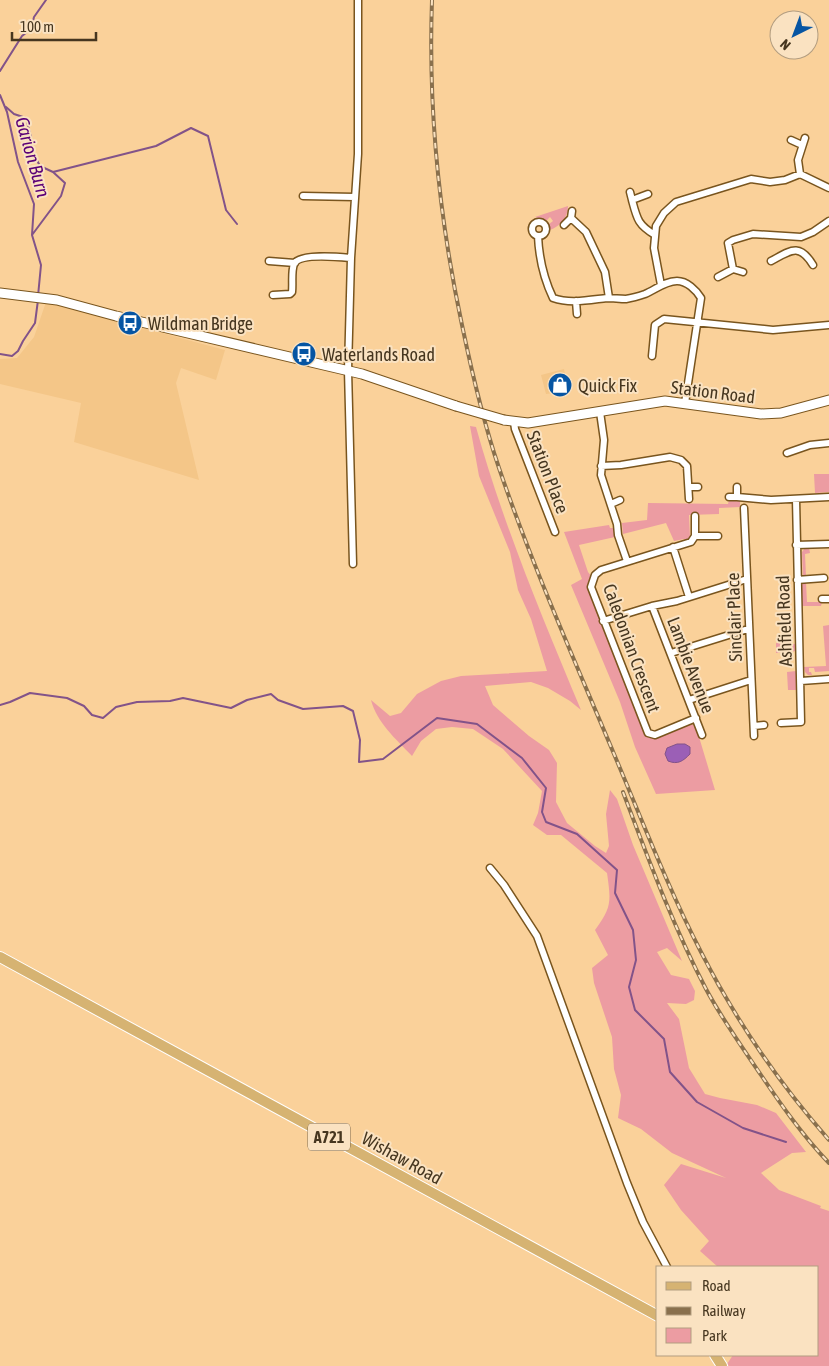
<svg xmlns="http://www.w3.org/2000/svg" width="829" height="1366" viewBox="0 0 829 1366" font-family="'Asap Condensed',sans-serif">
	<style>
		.built { fill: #f4c688 }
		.green { fill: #ec9ca2 }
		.water { fill: #9b5fb6; stroke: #825389 }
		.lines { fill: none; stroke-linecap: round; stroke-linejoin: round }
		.stream { stroke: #825389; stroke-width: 2 }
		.street-casing { stroke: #79551e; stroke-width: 9 }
		.secondary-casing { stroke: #79551e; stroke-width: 11 }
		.primary-casing { stroke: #fff; stroke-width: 12 }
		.street { stroke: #fff; stroke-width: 6 }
		.secondary { stroke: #fff; stroke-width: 9 }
		.primary { stroke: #d6b372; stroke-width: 10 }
		.rail-casing { stroke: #89704d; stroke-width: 4 }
		.rail { stroke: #fae2c1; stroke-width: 2; stroke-dasharray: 5.5; stroke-linecap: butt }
		.secondary-bridge-casing { stroke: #79551e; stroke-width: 11; stroke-linecap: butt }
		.secondary-bridge { stroke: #fff; stroke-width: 9 }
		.labels { text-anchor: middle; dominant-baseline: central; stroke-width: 4; stroke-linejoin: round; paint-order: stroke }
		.shield { fill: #fae2c1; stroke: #7c6a50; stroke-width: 1 }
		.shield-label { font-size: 16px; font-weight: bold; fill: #46361f }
		.poi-label { font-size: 18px; fill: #46361f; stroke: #fae2c1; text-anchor: start }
		.street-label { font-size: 18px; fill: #46361f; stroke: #fae2c1 }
		.water-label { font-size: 19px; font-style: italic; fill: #5b0177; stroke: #fae2c1 }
	</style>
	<rect width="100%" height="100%" fill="#fad19a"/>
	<path class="built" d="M46,302l179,48 -9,30 -35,-12 -5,15 23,97 -125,-38 7,-39 -81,-19v-25l17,-1 17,-21z
		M564,369l4,22 -22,3 -5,-19z"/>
	<path class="green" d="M568,206c0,11 -7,20 -18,24l-1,-6 4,-3 -3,-4 -4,4 -11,-4z
		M470,426l6,1c27,97 66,190 105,283l-11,-9 -22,-13 -17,-6 -46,4 8,19 36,31 20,14 8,13 -1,39 11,21 28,23 11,7 3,-7 -3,-32 4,-24 7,9 16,46 49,116 -15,-13 -10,4 14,23 18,4 6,12 -1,9 -8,4 -19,-1 12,16 10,49 16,26 15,4 37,7 19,8 30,39 -14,1 -31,20 18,17 42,16 -1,2 9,3v155h-100l-2,-2 6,-9h85v-88h-100l-18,-16 9,-10 -28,-31 -17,-25 17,-21 45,14 -54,-25 -31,-24 -23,-11 3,-23 -7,-26 -2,-32 -18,-54 -2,-15 16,-13 -13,-25c17,-23 16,-29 12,-57l-46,-38h-14l-14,-10 5,-12 4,-22 -39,-42 -30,-20 -21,-2 -16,2 -15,12 -9,15c-16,-17 -35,-33 -41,-56l19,16 11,-3 16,-19 24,-13 20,-5 86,-5 -16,-52 -13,-29 -8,-38 -31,-76z
		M814,474h15v18l-14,1z
		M729,500h11v7l-21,1v6l-30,1 1,23 -5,2 -1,-1 -10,2 -8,-18 -43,11 -1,-11 25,-3 1,-17 80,1z
		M609,525l1,3h3l2,9 -36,8 9,27 3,4 -2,10 1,9 54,137 3,5 5,1 38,-15 6,4 19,63 -59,4 -21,-47 -15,-45 -49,-117 11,-6 -18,-47z
		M805,548h4l1,5 -5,1 1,22h-3l-1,-24z
		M802,582h4l1,20h15l-1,4h-19z
		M829,625v46l-14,1 -1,-4h-5v4h2l1,3h-4l-3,-3 -1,-5 22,-1 -3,-40z
		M776,643l20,1v7l-20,2z
		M796,671l1,19h-9l-1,-18z"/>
	<path class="water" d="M677,744h8l5,3v7c-7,7 -12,11 -22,7l-3,-7 2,-6z"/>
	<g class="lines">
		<path class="stream" d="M0,71l22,-35 9,-7 3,-12 12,-17
			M0,95l7,17 11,50 16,42 -2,31 9,30 -3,31
			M6,107l8,7 12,4 5,19 1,14 8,15 13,6
			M32,235l29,-39 4,-13 -12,-11 103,-26 35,-18 17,8 18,74 11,14
			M0,354l12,2 6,-5 5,-10 12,-18 3,-23
			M0,705l10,-3 20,-9 37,5 17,8 8,9 11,3 13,-11 21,-5 33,-1 13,-3 48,10 16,-8 24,-6 7,6 25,9 40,-3 10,5 7,29 -1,22 24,-3 54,-41 40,6 45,34 24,30 -4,24 4,10 31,12 40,36 -2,23 18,37 3,30 -7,27 6,23 29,29 6,33 27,30 46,26 43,14"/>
		<defs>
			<path id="street" d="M791,140l11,5
				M800,174l-2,-14 7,-22
				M630,192l2,8
				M648,194l-16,6c5,19 6,25 23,35
				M303,196l52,1
				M571,218l1,-7
				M532 229a7 7 0 1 1 14 0a7 7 0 1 1-14 0Z
				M564,225l7,-7 15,14 19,40 4,26
				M538,236c1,22 5,41 15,62 17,6 36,2 54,0 6,0 13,1 19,1 6,-1 13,-3 19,-5 10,-4 20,-13 32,-13 10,0 19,9 24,17l-16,105
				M269,261l26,2
				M771,261c19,-10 28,-19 42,4
				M733,269l-5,-26 5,-3 20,-6 48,3 12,-5 16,-11
				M718,277l15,-8 10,3
				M661,285l-7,-37 2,-22 8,-13 12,-11 75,-23 19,3 15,-2 15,-6 29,14
				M273,295l17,-1 2,-2c1,-8 -1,-20 2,-28 5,-11 46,-7 57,-6
				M576,301l1,13
				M652,356l3,-31 9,-6 109,11 56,-5
				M600,412l4,28 -3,35 16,49 1,11 9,26
				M514,422l1,7 40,103
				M787,453l23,-8 19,-2
				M601,466l20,-1 49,-8 11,3 6,6 2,33
				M689,487h9
				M737,487v10l34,3 58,-3
				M729,497h8
				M611,504l9,-4
				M744,508l10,228
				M695,516v20l-4,6 -90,28 -6,5 -4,12 57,146 7,2 41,-17
				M695,536h23
				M796,545l33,-1
				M673,547l16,50
				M353,564l-5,-194 3,-112 7,-104v-154
				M797,580l27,-2
				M822,599h7
				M652,606l50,129
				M603,621l49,-15 25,-5 70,-22
				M671,653l77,-24
				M801,681l28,-2
				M689,700l62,-20
				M781,723l20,-1 -5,-223
				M754,726l10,-1
				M490,868l14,17 33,51 90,247 16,39 24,45"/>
			<path id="secondary" d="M0,293l57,7 59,16 246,58 94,32
				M504,420l24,3 137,-22 96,13 20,-1 48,-13"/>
			<path id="primary" d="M0,957l658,359
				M715,1355l7,11"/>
		</defs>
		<use href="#street" class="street-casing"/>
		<use href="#secondary" class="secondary-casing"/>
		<use href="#primary" class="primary-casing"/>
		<use href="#street" class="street"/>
		<use href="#secondary" class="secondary"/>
		<use href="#primary" class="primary"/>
		<defs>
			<path id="rail" d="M432,0c-4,110 7,217 30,325 10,48 21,96 37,143 33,97 75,191 115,286 28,66 54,134 87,198 34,67 78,131 128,188
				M623,792c25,66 50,134 83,197 16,30 36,58 55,86 21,31 42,61 68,88"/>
		</defs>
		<use href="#rail" class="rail-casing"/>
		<use href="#rail" class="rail"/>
		<defs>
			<path id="secondary-bridge" d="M456,406l48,14"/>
		</defs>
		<use href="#secondary-bridge" class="secondary-bridge-casing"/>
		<use href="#secondary-bridge" class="secondary-bridge"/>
	</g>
	<defs>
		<symbol id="bus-disc" viewBox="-11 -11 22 22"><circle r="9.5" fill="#0655a3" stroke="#fae2c1"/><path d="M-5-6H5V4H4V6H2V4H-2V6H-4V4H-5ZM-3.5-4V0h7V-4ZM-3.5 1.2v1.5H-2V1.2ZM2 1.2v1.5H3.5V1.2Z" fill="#fff"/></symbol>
		<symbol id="shop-disc" viewBox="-11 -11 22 22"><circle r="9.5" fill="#0655a3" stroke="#fae2c1"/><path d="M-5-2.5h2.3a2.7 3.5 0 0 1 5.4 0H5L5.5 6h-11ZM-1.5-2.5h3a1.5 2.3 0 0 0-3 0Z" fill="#fff"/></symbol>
	</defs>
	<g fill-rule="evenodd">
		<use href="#bus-disc" x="116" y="309" width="28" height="28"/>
		<use href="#bus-disc" x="290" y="340" width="28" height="28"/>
		<use href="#shop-disc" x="546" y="371" width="28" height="28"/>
	</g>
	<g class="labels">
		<rect class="shield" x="308" y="1123.5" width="42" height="27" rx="4"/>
		<g class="shield-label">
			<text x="329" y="1137">A721</text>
		</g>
		<g class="poi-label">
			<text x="148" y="323">Wildman Bridge</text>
			<text x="322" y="354">Waterlands Road</text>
			<text x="578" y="385">Quick Fix</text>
		</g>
		<g class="street-label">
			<text transform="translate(713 392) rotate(7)">Station Road</text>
			<text transform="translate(548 472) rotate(69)">Station Place</text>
			<text transform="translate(734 617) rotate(-92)">Sinclair Place</text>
			<text transform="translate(784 621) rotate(-92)">Ashfield Road</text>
			<text transform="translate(632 648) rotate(70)">Caledonian Crescent</text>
			<text transform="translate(691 665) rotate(69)">Lambie Avenue</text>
			<text transform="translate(402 1158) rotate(29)">Wishaw Road</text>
		</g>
		<g class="water-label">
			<text transform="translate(33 157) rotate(74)">Garion Burn</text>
		</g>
	</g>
	<rect x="656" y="1266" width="162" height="90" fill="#fae2c1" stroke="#b29d80"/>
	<rect x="666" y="1282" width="25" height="8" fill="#d6b372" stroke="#b29d80"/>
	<text x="702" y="1291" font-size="15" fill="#46361f">Road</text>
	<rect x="666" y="1307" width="25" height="8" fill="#89704d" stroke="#b29d80"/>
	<text x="702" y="1316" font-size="15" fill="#46361f">Railway</text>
	<rect x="666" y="1328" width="25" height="15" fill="#ec9ca2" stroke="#b29d80"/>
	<text x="702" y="1341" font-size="15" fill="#46361f">Park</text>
	<g transform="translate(794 35) rotate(222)"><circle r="24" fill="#fae2c1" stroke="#b29d80"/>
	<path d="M0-4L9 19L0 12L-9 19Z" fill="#0655a3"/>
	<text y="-8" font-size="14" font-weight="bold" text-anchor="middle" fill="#46361f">N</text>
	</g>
	<path d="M12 32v8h84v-8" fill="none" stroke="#46361f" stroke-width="2.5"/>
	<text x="20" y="32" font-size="15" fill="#46361f" stroke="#fae2c1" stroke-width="4" paint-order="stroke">100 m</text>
</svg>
